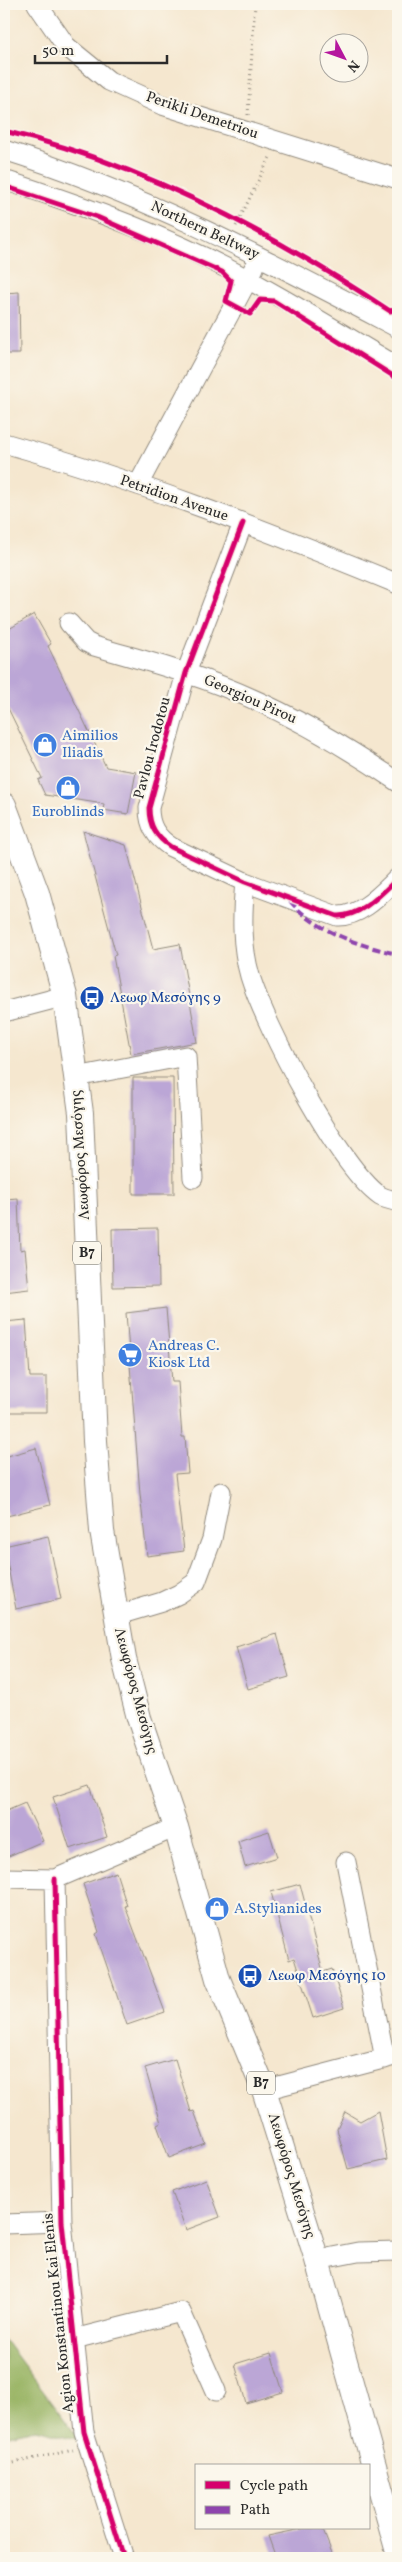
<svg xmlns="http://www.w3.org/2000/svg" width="402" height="2562" viewBox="0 0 402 2562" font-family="Vollkorn,serif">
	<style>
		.forest { fill: #9bb667; stroke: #637049 }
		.building { fill: #bba6d6 }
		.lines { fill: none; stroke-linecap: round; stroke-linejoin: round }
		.minor-casing { stroke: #90897d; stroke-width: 21 }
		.major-casing { stroke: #90897d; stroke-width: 26 }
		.path { stroke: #90897d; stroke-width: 3; stroke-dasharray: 1 4; stroke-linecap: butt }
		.minor { stroke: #fff; stroke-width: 19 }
		.major { stroke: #fff; stroke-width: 24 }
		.quiet { stroke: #8e44ad; stroke-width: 4; stroke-dasharray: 8 4; stroke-linecap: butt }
		.cycleway-casing { stroke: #fbf7ec; stroke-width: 8 }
		.cycleway { stroke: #d6006c; stroke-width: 5 }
		.labels { text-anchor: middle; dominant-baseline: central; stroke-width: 4.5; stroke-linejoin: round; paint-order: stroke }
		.shield { fill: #fbf7ec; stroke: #696865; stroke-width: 1 }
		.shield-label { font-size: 14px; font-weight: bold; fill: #2b2b2b }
		.street-label { font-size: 15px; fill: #2b2b2b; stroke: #fbf7ec }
		.shop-label { font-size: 15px; fill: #366cbe; stroke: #fbf7ec; text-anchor: start }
		.transit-label { font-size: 15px; fill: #164399; stroke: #fbf7ec; text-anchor: start }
	</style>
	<rect width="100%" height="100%" fill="#fbf7ec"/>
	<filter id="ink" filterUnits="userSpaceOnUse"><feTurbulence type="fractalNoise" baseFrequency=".02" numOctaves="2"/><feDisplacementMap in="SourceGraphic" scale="10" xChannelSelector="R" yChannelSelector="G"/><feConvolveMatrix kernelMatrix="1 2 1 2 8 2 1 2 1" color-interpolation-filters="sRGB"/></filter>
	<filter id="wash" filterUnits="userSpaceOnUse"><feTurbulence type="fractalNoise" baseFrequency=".0096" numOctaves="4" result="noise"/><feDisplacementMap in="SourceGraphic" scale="20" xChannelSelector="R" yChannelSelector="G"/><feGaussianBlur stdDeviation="1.12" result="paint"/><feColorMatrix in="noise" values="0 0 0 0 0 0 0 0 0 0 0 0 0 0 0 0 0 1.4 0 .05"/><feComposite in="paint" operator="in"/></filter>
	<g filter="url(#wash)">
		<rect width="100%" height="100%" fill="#f5e7cf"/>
		<path class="forest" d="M4,2339l76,101 -44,-11 -32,7z"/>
		<g id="blocks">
			<path class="building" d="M19,292l1,62h-16v-61z
				M34,614l17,30 -3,2 58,121 30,5 -8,42 -25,-4 1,-6 -59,-9 -7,-15 4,-2 -38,-78v-68z
				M83,831l43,14 27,104 27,-5 17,98 -66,12 -18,-98 3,-1z
				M133,1078h40l1,116h-41z
				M18,1198l2,52 5,-1 4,40 -25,3v-93z
				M158,1228l1,58 -46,1 -1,-58z
				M166,1308l6,74h6l4,55h3l3,36 -13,1 9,77 -37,5 -7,-62 -14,-181z
				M26,1320l4,57h17v35h-39v-20h-4v-70z
				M36,1448l14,57 -43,11 -3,-13v-46z
				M48,1536l13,63 -45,10 -12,-63z
				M277,1634l12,43 -41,12 -12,-42z
				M90,1785l17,52 -37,12 -17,-52z
				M25,1803l18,38 -39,17v-46z
				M269,1831l8,26 -32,10 -7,-26z
				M116,1872l11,34h-2l40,106 -38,13 -31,-91 3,-2 -16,-48z
				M300,1884l23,88 9,-3 12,39 -31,10 -19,-60 -5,2 -18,-68z
				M175,2059l16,53 3,-1 12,33 -37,14 -12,-33 4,-2 -16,-55z
				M378,2111l9,49 -39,9 -11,-40 8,-17 15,9z
				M206,2179l14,38 -34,13 -14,-38z
				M271,2353l12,39 -37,11 -11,-39z
				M306,2528h16l12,30h-58l-8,-22z"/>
		</g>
	</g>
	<g filter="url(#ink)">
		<use href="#blocks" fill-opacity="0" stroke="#90897d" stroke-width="1"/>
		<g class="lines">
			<defs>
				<path id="minor" d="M37,4l29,42 43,35 53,24 236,74
					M4,150c138,43 266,111 394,178
					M4,180c83,27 168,58 245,100 50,27 98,57 147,86l2,-3
					M4,443c134,38 265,88 394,141
					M138,485l116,-217
					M243,523l-57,150 -37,135c0,18 7,29 22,39l74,35 92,34c24,1 45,-23 61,-38
					M69,623l17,19 8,4c30,9 61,17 91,27 77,24 147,64 213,109
					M245,882c-3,32 -4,63 5,94 15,50 89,191 130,220 5,3 13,4 18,6
					M4,1012l61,-16
					M76,1077l110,-21 7,122
					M115,1616l47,-14 17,-8 17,-12 16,-43 9,-47
					M346,1862l39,197
					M4,1878l51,1 121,-52
					M55,1879l7,343 22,210 40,126
					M264,2090l134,-35
					M4,2224l58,-2
					M317,2260l41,-8 40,-1
					M74,2339l107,-27 35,79"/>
				<path id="major" d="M4,805l33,88 28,103 16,117 14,328 7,90 22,128 15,59 37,109 42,152 46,111 53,170 81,292"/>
			</defs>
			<use href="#minor" class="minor-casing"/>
			<use href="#major" class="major-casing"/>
			<path class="path" d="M248,115l7,-111
				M236,226l34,-69
				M4,2465l69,-15"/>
			<use href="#minor" class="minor"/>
			<use href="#major" class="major"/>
			<path class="quiet" d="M290,901c27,31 70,45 108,53"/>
			<defs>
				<path id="cycleway" d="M4,131c135,31 271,104 386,180l8,-2
					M4,186l93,31 125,55 9,9 -5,20 24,13 10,-14 14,1 124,78
					M243,523l-57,150 -37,135c0,18 7,29 22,39l74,35 92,34c24,1 45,-23 61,-38
					M55,1879l7,343 22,210 40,126"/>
			</defs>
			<use href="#cycleway" class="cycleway-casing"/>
			<use href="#cycleway" class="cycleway"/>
		</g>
	</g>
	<defs>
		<symbol id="shop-disc" viewBox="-11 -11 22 22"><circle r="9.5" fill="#3f7fe0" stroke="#fbf7ec"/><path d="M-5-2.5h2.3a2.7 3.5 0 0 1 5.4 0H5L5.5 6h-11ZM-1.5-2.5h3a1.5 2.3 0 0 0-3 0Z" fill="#fff"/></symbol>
		<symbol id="bus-disc" viewBox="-11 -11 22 22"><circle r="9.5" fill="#1a4fb4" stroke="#fbf7ec"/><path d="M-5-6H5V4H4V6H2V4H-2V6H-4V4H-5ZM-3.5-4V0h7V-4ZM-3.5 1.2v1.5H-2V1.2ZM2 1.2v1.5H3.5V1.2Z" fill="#fff"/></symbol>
		<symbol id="supermarket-disc" viewBox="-11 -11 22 22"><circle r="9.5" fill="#3f7fe0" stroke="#fbf7ec"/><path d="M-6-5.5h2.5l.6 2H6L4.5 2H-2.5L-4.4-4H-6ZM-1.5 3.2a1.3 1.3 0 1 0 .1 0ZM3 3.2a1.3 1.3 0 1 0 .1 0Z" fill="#fff"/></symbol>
	</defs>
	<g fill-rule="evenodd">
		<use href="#shop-disc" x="31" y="731" width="28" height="28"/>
		<use href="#shop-disc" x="54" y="774" width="28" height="28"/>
		<use href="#bus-disc" x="78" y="984" width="28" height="28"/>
		<use href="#supermarket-disc" x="116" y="1341" width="28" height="28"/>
		<use href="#shop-disc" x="203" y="1895" width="28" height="28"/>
		<use href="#bus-disc" x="236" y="1962" width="28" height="28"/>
	</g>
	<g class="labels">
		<g class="shield">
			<rect x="73" y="1241.5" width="28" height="23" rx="4"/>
			<rect x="247" y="2071.5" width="28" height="23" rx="4"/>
		</g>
		<g class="shield-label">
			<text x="87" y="1253">B7</text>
			<text x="261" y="2083">B7</text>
		</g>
		<g class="street-label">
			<text transform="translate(202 116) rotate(19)">Perikli Demetriou</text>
			<text transform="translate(205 231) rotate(25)">Northern Beltway</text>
			<text transform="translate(174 499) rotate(19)">Petridion Avenue</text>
			<text transform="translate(250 700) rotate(24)">Georgiou Pirou</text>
			<text transform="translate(153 748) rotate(-75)">Pavlou Irodotou</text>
			<text transform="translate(81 1155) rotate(-94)">Λεωφόρος Μεσόγης</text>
			<text transform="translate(135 1691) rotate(75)">Λεωφόρος Μεσόγης</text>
			<text transform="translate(291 2176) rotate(73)">Λεωφόρος Μεσόγης</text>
			<text transform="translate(59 2313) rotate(-96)">Agion Konstantinou Kai Elenis</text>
		</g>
		<g class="shop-label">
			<text x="62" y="736">Aimilios<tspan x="62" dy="17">Iliadis</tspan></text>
			<text x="68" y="812" text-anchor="middle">Euroblinds</text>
			<text x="148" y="1346">Andreas C.<tspan x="148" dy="17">Kiosk Ltd</tspan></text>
			<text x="234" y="1909">A.Stylianides</text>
		</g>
		<g class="transit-label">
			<text x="110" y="998">Λεωφ Μεσόγης 9</text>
			<text x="268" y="1976">Λεωφ Μεσόγης 10</text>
		</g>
	</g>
	<rect width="402" height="2562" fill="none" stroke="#fbf7ec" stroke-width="20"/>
	<rect x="195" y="2464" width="175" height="65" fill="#fbf7ec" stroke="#a8a59f"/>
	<rect x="205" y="2481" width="25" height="8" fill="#d6006c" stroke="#a8a59f"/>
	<text x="240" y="2490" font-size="15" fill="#2b2b2b">Cycle path</text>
	<rect x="205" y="2506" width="25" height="8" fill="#8e44ad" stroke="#a8a59f"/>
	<text x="240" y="2514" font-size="15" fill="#2b2b2b">Path</text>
	<g transform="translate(344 58) rotate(131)"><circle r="24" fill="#fbf7ec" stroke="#a8a59f"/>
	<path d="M0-4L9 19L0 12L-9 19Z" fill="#b5179e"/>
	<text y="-8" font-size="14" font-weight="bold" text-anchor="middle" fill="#2b2b2b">N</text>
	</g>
	<path d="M35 55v8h132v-8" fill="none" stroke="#2b2b2b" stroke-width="2.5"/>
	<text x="42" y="55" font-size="15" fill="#2b2b2b" stroke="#fbf7ec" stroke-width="4" paint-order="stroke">50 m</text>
</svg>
